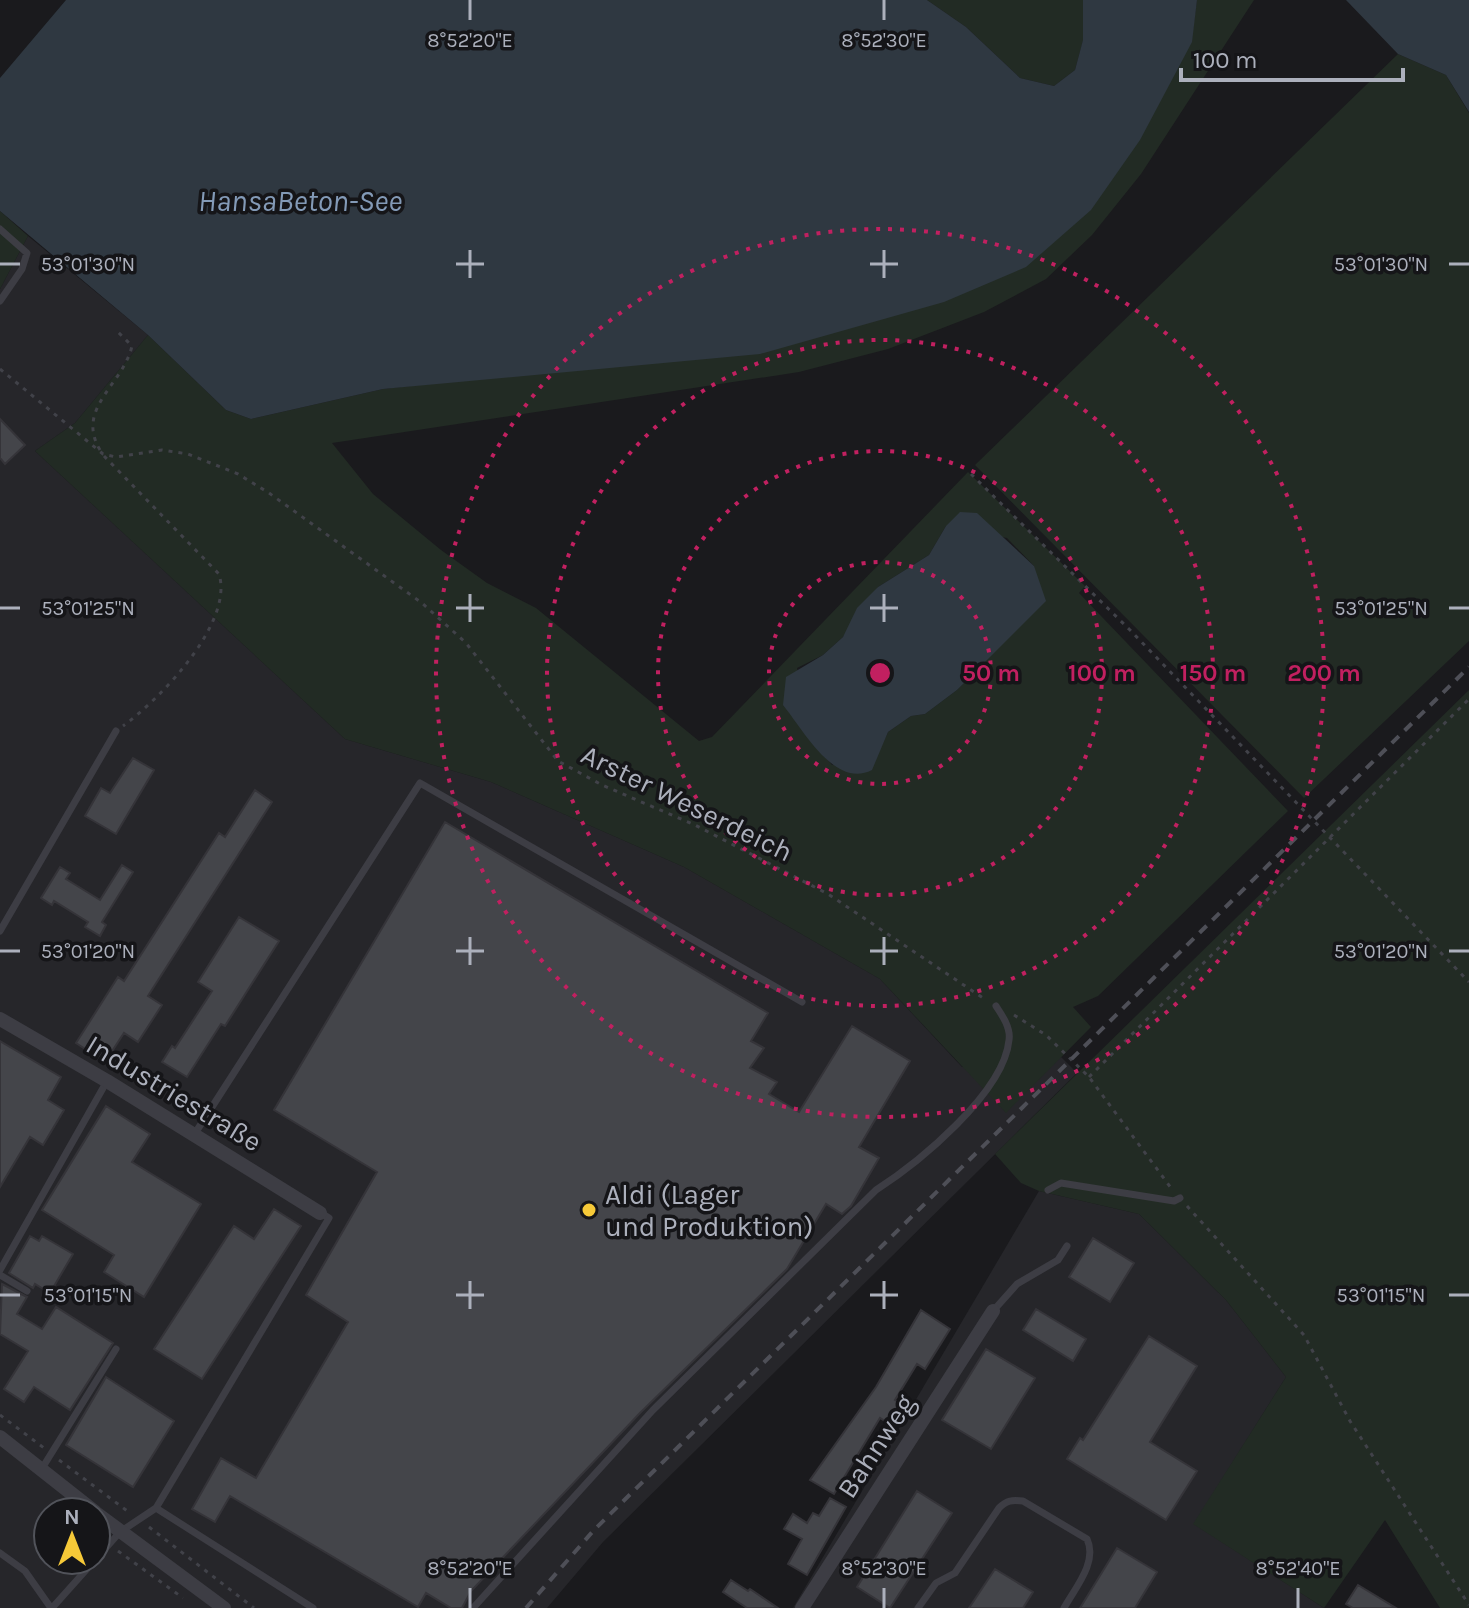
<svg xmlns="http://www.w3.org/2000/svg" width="1469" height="1608" viewBox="0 0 1469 1608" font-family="Karla,sans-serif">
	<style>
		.built { fill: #26262a; fill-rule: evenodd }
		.green { fill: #222b24; fill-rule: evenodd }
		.water { fill: #2f3841 }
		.building { fill: #44454a; stroke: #353439; stroke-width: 2 }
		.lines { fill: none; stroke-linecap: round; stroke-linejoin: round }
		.path { stroke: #414249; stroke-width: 3; stroke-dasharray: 4 6; stroke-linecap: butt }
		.lane { stroke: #3d3d44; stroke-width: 7 }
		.street { stroke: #3d3d44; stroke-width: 14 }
		.rail { stroke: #4e4f57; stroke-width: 4; stroke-dasharray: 10 8; stroke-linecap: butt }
		.ticks { fill: none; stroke: #acb0bc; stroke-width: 3 }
		.ring { fill: none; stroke: #c12060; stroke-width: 4; stroke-dasharray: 4 8 }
		.poi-dot { fill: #f6c938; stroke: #151518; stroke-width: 3 }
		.labels { text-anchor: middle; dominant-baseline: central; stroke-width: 7; stroke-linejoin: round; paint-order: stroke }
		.street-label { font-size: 28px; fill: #acb0bc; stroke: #151518 }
		.poi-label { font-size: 28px; fill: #acb0bc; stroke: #151518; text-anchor: start }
		.water-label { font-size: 30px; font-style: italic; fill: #839ab7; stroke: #151518 }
		.ticks-label { font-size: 20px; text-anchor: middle; fill: #acb0bc; stroke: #151518; stroke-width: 7; stroke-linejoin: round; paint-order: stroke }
		.centre { fill: #c12060; stroke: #151518; stroke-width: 4 }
		.ring-label { font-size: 24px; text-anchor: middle; font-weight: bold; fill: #c12060; stroke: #151518; stroke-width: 7; stroke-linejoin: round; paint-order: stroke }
	</style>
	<rect width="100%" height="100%" fill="#1a1a1d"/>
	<path class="built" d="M28,236l120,99 -73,88 -40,28 310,288 146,43 193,85 196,112 82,88 99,-10 16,16 -474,469 -56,66h-547v-1319zM48,1512h48v48h-48z
		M1039,1191l100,23 87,86 60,77 -92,147 130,84h-531z"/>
	<path class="green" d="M927,0h156v41l-8,29 -21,16 -34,-8 -54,-51z
		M1197,0h57l-113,174 -49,61 -46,44 -62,33 -96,37 -89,23 -467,71 41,51 68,56 46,33 49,25 163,133 13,-4 256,-265 117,114 -6,7 209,218 -190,185 -25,11 18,20 -85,86 -126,-134 -196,-112 -193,-85 -146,-43 -310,-288 40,-28 73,-88 78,75 25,9 132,-30 138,-15 670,-332zM946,526l61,12 27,28 -16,60 -61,64 -32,24 -14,2 -23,16 -7,15 -49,18 -18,-22 -17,-75 26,-13 20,-18 35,-50 51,-32z
		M1398,54l48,21 23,38v528l-165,157 -329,-333z
		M0,211l28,25 -28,53z
		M1469,690v918h-29l-55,-88 -61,88 -131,-84 93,-147 -60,-77 -87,-86 -100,-23 -18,-8 -26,-29z"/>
	<path class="water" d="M66,0h861l39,27 54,51 34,8 21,-16 8,-30v-40h114l-5,42 -52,98 -49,70 -65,57 -82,35 -184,52 -377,35 -132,30 -25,-9 -78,-75 -148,-124v-133z
		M1346,0h123v112l-23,-37 -48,-21z
		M960,512l17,1 57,53 12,35 -89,89 -32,24 -14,2 -23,16 -16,38c-37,19 -68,-39 -89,-65l3,-28 37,-22 20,-18 14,-29 21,-21 51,-32 17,-29z"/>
	<path class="building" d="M0,419l25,26 -20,19 -5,-6z
		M133,758l21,12 -38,64 -31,-18 16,-28 9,5z
		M255,790l17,12 -124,194 14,9 -24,37 -14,-9 -19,29 -29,-19 42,-66 6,4 95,-148 6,4z
		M445,822l323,191 -17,28 13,7 -14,20 27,14 -8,12 30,18 53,-86 58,35 -51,86 20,11 -28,48 -9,8 -16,-10 -39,65 -147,144 -169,178 -9,17h-11l-25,-15 -8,14 -188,-111 -15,26 -23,-13 29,-51 35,20 92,-156 -42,-27 71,-123 -103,-62z
		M122,865l11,7 -31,50 4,3 -6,11 -15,-9 3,-5 -34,-21 -2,4 -11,-7 19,-31 10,6 -4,6 34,21z
		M239,917l40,24 -54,85 -4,-2 -34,53 -25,-15 10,-16 3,2 37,-57 -14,-9z
		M0,1041l61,36 -13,23 16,10 -21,35 -13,-8 -30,50z
		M106,1106l44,28 -18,28 69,42 -57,93 -40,-25 10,-17 -72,-45z
		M274,1209l27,17 -99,153 -48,-30 80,-123 20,13z
		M30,1236l9,5 3,-5 31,18 -23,39 -15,-9 -2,4 -24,-15z
		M1093,1238l41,25 -24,39 -41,-25z
		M2,1284l25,13 -10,17 25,15 14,-22 57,36 -43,67 -36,-23 -10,15 -20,-13 24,-38 -28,-17z
		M1036,1309l50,30 -13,22 -50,-31z
		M921,1310l29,19 -25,40 -8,-5 -22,36 8,5 -12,20 -11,-7 -46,76 -24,-14 66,-93z
		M1149,1336l48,30 -47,76 47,29 -31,49 -99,-61 13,-21 3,2z
		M986,1349l49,29 -44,71 -49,-29z
		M106,1377l68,44 -41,66 -67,-42z
		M917,1491l35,22 -62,95 -33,-21z
		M830,1498l16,9 -39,68 -19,-11 14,-25 -18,-10 9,-15 14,9 6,-10 6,3z
		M1117,1548l40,24 -22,36h-55z
		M995,1569l38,23 -10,16h-54z
		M731,1580l17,11 2,-2 28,19h-31l-24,-16z
		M1358,1585l38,23h-43l-7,-4z"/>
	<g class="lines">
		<path class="path" d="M0,369l103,85 13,3 46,-7 26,4 50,20 31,19 153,110 44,40 92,118 44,24 93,40 133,69 158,106
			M100,450c-25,-42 23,-65 32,-104l-16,-16
			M104,456l115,118c15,49 -59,125 -96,152
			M971,474l159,156 339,352
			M1014,1015l32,20 43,42 82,111
			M1089,1077l380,-378
			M1187,1206l117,129 46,86 119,184
			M0,1415l44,33
			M59,1460l71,53
			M149,1527l105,81
			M118,1551l65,47"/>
		<path class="lane" d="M0,229l27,24 -5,16 -22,32
			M0,931l116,-200
			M194,1135l226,-352 382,219
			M1048,1190l13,-7 113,18 6,-3
			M0,1270l107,-189
			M0,1275l27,16
			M993,1311l24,-27 41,-24 9,-14
			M41,1470l75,-121
			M156,1508l157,100
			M0,1553l25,18 26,37
			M96,1559l24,-27 36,-24 173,-290 -8,-5
			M52,1608l43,-48
			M473,1608l180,-198 223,-220c42,-27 128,-97 133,-150 2,-12 -7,-25 -13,-34
			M918,1608l18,-25 19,-10 44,-65c8,-8 13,-8 24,-7l64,38c11,23 -12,49 -23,69"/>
		<path class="street" d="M0,1019l107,62 213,132
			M0,1437l95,75
			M96,1513l128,95
			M802,1608l191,-297"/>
		<path class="rail" d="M526,1608l68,-78 875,-863"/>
	</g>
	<path class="ticks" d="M470,0v20M884,0v20M470,250v28M884,250v28M0,264h20M456,264h28M870,264h28M1449,264h20M470,594v28M884,594v28M0,608h20M456,608h28M870,608h28M1449,608h20M470,937v28M884,937v28M0,951h20M456,951h28M870,951h28M1449,951h20M470,1281v28M884,1281v28M0,1295h20M456,1295h28M870,1295h28M1449,1295h20M470,1588v20M884,1588v20M1298,1588v20"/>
	<g class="ring">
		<circle cx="880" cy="673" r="111"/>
		<circle cx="880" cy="673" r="222"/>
		<circle cx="880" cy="673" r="333"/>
		<circle cx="880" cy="673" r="444"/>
	</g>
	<circle class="poi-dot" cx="589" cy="1210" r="8"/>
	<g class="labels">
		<g class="street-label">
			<text transform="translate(687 803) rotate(26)">Arster Weserdeich</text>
			<text transform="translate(174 1093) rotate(31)">Industriestraße</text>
			<text transform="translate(876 1446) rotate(-57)">Bahnweg</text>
		</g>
		<g class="poi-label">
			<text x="605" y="1194">Aldi (Lager<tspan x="605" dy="32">und Produktion)</tspan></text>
		</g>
		<g class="water-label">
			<text x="300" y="201">HansaBeton-See</text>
		</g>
	</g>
	<g class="ticks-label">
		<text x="470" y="47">8°52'20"E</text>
		<text x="884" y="47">8°52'30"E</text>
		<text x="88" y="271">53°01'30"N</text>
		<text x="1381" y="271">53°01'30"N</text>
		<text x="88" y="615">53°01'25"N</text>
		<text x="1381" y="615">53°01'25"N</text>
		<text x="88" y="958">53°01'20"N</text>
		<text x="1381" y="958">53°01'20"N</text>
		<text x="88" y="1302">53°01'15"N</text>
		<text x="1381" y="1302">53°01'15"N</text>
		<text x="470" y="1575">8°52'20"E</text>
		<text x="884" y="1575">8°52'30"E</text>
		<text x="1298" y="1575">8°52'40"E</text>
	</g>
	<circle cx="880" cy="673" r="12" class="centre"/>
	<g class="ring-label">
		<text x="991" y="681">50 m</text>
		<text x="1102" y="681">100 m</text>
		<text x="1213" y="681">150 m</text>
		<text x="1324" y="681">200 m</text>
	</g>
	<g transform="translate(72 1536)"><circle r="38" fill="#151518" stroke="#51535a" stroke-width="2"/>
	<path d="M0-6L14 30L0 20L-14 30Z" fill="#f6c938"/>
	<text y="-12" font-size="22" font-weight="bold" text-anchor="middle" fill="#acb0bc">N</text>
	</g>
	<path d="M1181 68v12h222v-12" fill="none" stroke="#acb0bc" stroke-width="4"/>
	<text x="1193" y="68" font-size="24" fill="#acb0bc" stroke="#151518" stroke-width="6" paint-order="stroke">100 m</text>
</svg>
